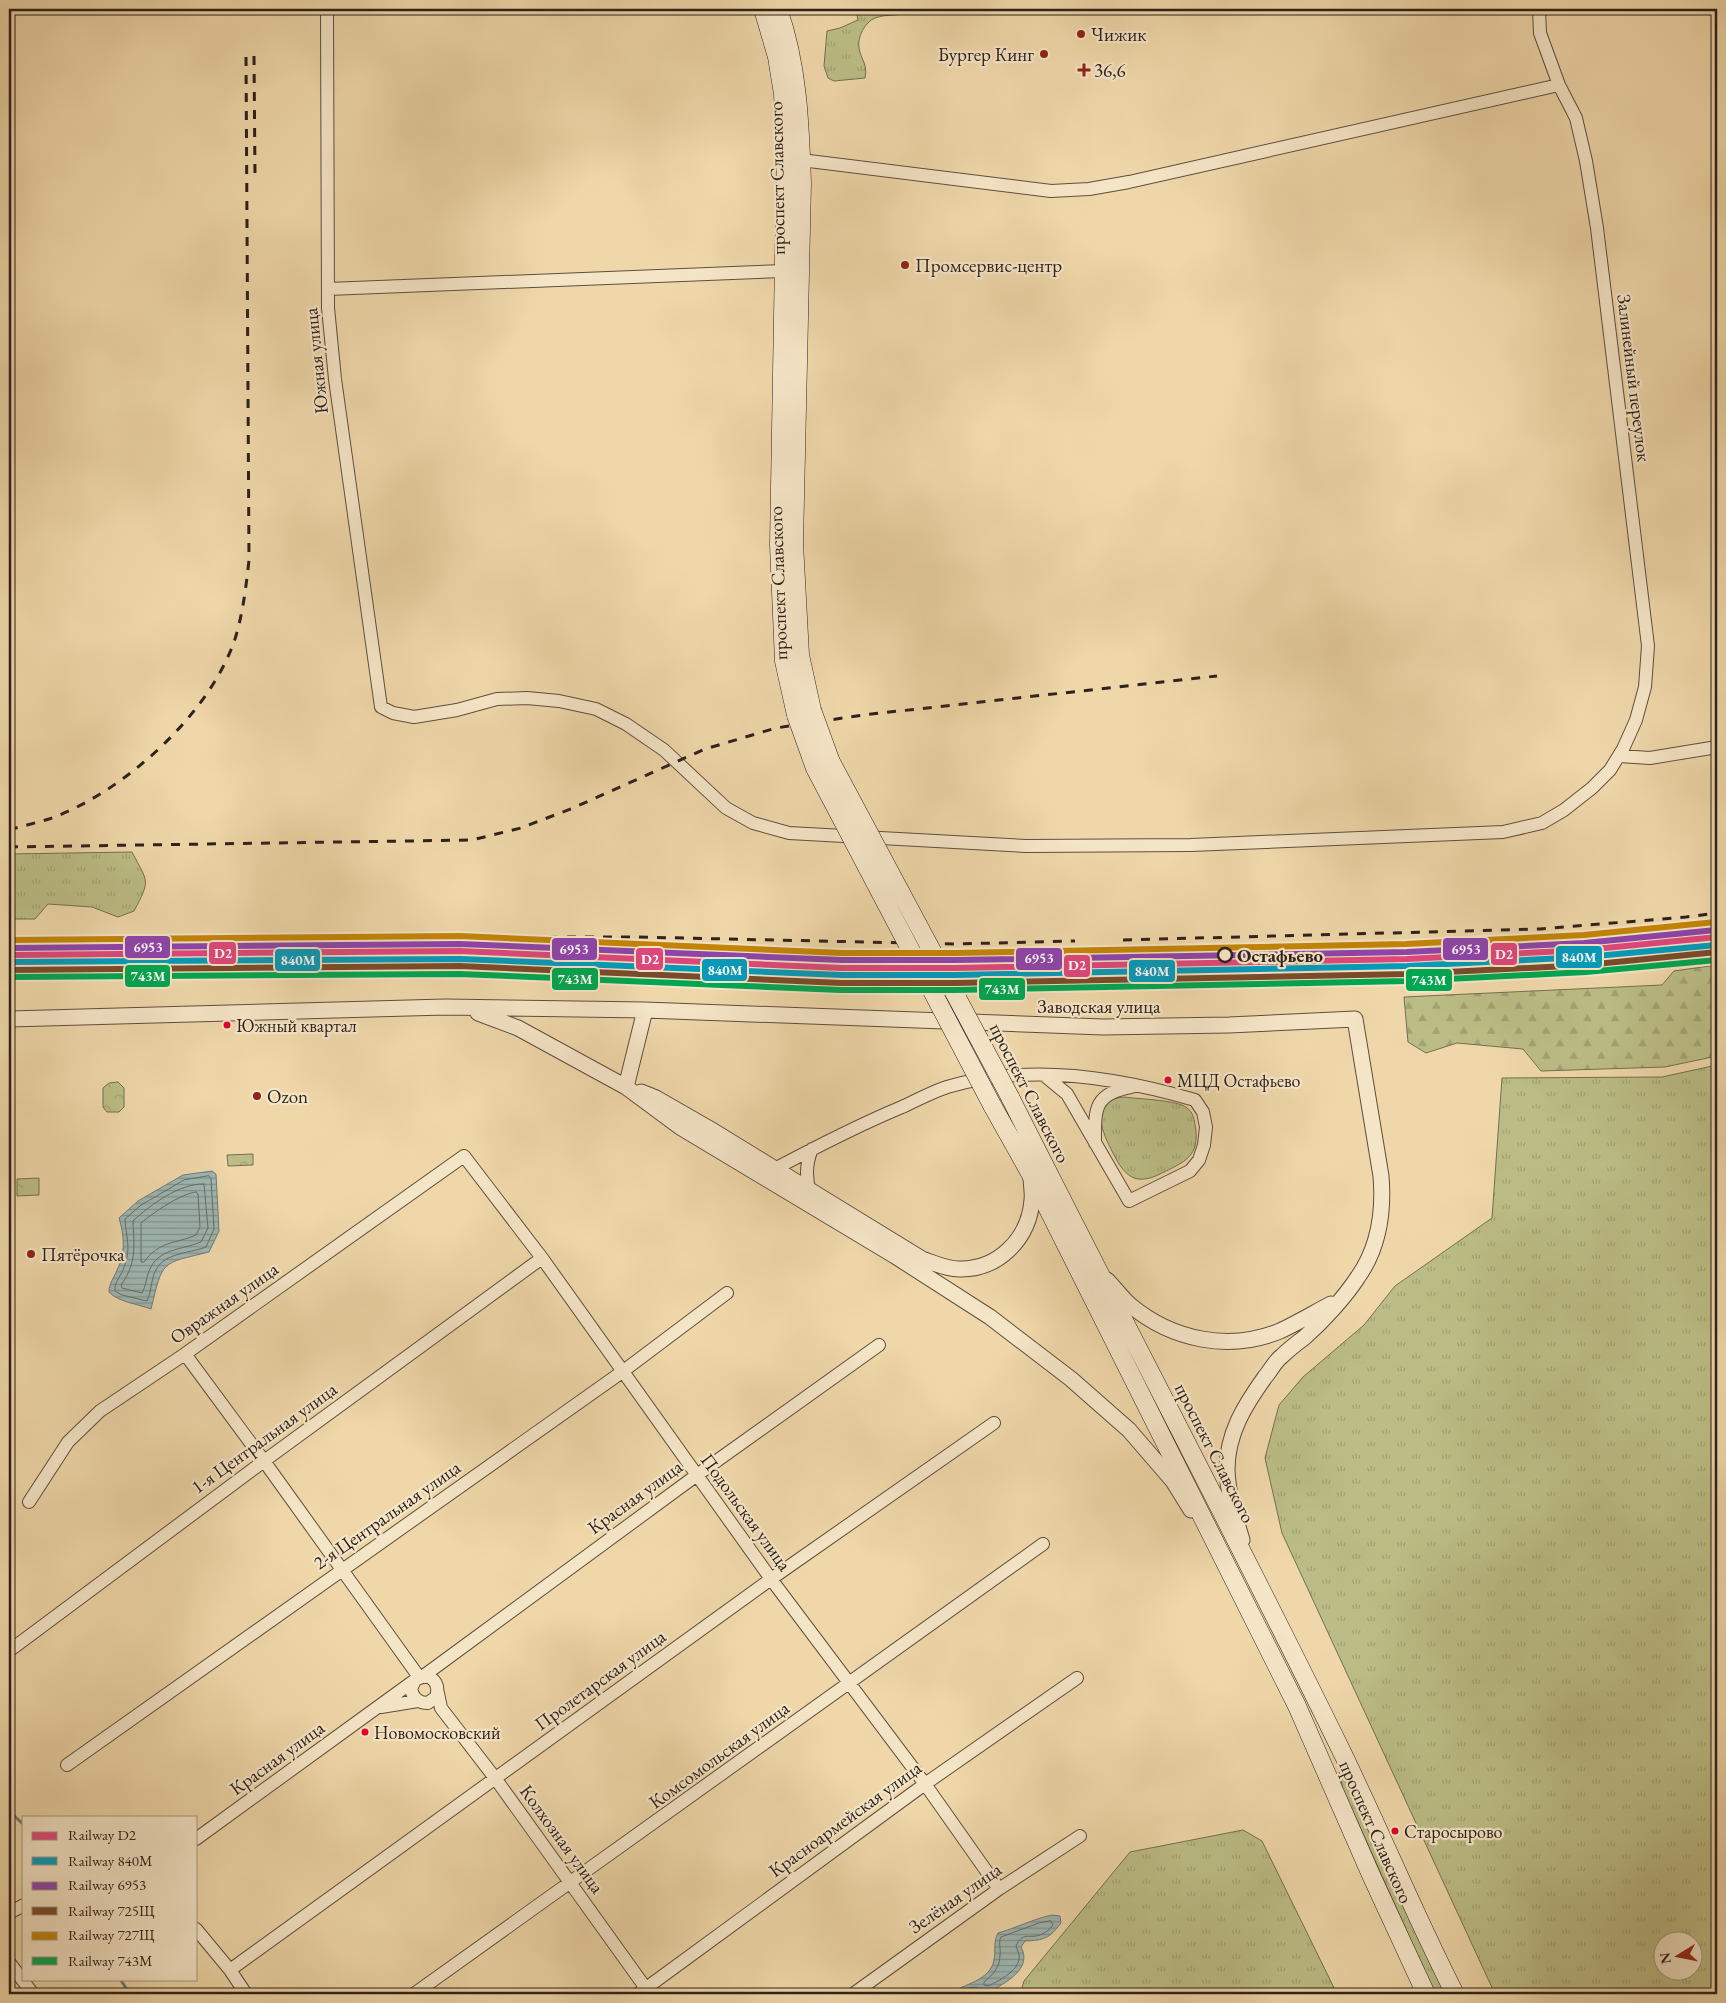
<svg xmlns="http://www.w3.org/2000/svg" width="1726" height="2003" viewBox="0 0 1726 2003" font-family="'EB Garamond',serif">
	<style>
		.grass { fill: url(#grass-tufts); stroke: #746f51; fill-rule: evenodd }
		.forest { fill: url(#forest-firs); stroke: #746f51 }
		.park { fill: url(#park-crowns); stroke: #746f51 }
		.water { fill: url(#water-rules); stroke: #717b77 }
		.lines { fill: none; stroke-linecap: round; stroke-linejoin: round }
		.shore { stroke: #666c68; stroke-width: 1 }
		.stream { stroke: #717b77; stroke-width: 3 }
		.minor-casing { stroke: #5e4e3f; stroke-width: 14 }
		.tertiary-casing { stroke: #5e4e3f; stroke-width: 17 }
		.secondary-casing { stroke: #2d211c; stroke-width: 19 }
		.minor { stroke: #f5e5c7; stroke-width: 12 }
		.tertiary { stroke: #f5e5c7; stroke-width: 15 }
		.secondary { stroke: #f5e5c7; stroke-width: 18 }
		.rail { stroke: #2d211c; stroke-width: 3; stroke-dasharray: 9 9; stroke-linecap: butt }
		.secondary-bridge-casing { stroke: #2d211c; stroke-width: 19; stroke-linecap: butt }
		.secondary-bridge { stroke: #f5e5c7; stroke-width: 18 }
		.rail-1-casing { stroke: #f5e5c7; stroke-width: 10 }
		.rail-2-casing { stroke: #f5e5c7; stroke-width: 10 }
		.rail-3-casing { stroke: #f5e5c7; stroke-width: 10 }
		.rail-4-casing { stroke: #f5e5c7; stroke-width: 10 }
		.rail-5-casing { stroke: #f5e5c7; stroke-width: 10 }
		.rail-6-casing { stroke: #f5e5c7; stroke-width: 10 }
		.rail-1 { stroke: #df477c; stroke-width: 6 }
		.rail-2 { stroke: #049bbc; stroke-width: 6 }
		.rail-3 { stroke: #8e44ad; stroke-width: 6 }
		.rail-4 { stroke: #7a4b2a; stroke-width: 6 }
		.rail-5 { stroke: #c48507; stroke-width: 6 }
		.rail-6 { stroke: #00a651; stroke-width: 6 }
		.poi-dot { fill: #8f2418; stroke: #f5e5c7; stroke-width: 2 }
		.stop-dot { fill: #f5e5c7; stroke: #2d211c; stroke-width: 2.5 }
		.bus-dot { fill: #e4002b; stroke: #f5e5c7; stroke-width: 2 }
		.labels { text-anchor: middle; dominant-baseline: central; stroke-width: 4.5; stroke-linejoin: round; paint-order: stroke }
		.bus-label { font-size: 18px; fill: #2d211c; stroke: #f5e5c7; text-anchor: start }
		.poi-label { font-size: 19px; fill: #2d211c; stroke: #f5e5c7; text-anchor: start }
		.street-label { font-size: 19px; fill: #2d211c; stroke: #f5e5c7 }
		.stop-label { font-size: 19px; font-weight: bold; fill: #2d211c; stroke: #f5e5c7; text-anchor: start }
		.line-badge { stroke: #f5e5c7; stroke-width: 2 }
		.badge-label { font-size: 14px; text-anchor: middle; font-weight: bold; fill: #fff }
	</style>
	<defs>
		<pattern id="grass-tufts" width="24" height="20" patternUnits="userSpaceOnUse" patternTransform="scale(1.25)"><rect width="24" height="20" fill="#bcbd86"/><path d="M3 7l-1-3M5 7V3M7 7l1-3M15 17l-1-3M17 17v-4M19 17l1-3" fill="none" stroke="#a2a273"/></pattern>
		<pattern id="forest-firs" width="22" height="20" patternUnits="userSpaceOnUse" patternTransform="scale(1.25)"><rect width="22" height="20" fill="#bcbd86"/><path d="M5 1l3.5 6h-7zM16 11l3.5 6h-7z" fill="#a2a273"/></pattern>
		<pattern id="park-crowns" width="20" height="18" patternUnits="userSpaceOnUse" patternTransform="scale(1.25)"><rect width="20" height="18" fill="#bcbd86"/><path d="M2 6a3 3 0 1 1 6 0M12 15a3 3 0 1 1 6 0" fill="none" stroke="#a2a273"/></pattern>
		<pattern id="water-rules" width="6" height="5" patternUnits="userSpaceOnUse" patternTransform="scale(1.25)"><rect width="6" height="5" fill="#9eb7b3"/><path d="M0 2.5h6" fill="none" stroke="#819491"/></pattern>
	</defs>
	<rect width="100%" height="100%" fill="#efd7a9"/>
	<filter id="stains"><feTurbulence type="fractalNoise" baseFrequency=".004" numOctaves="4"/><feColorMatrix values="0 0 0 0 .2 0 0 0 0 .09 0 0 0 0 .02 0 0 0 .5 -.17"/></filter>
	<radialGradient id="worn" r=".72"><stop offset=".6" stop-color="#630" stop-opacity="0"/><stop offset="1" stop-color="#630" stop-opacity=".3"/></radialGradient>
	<path class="grass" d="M872,9h40c-10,9 -25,4 -37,9 -10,4 -18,19 -16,30 2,12 9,16 6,30l-31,3 -6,-3 -4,-12 3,-35 13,-3 18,-8 -2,-10z
		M132,852c16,31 19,27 2,59l-16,6 -26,-10 -44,-3 -13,15h-26v-65z
		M1717,1065v929h-222l-213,-461 -17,-75 14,-53 24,-28 61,-52 31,-39 97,-68 10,-140 160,-1zM1664,1940h30v30h-30z
		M1124,1097c15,2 48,3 60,9 8,4 10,11 11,19 6,32 -11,37 -35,49 -8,4 -18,7 -26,4 -12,-5 -18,-19 -23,-29 -11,-21 -20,-49 13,-52z
		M1339,1772l5,3 104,219h-13l-92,-205z
		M1243,1830l19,11 75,153h-317l4,-13 106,-129z"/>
	<path class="forest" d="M1717,965v91l-52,11 -124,4 -18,-22 -66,-6 -31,10 -18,-11 -4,-45 258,-12 12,-14z"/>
	<path class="park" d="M118,1082l6,6v19l-5,5h-12l-4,-5v-19l6,-5z
		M253,1154v11l-25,1 -1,-11z
		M39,1178v17l-22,1v-17z"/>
	<path class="water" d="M212,1171l4,3 3,57 -10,21c-48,12 -46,7 -58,57 -13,-5 -33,-7 -42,-17 0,-9 5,-14 8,-22 9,-17 7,-35 2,-52l19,-17 45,-26z
		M1052,1915l8,1 1,7c-12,16 -17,17 -36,18l-4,6c12,22 -16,36 -32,45l-14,-5 -7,1 -7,6h-13c16,-10 42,-13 46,-34 2,-10 -1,-18 4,-27 18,-5 35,-14 54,-18z"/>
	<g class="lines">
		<path class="shore" d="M209,1176l2,3 3,50 -8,18c-18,7 -44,5 -52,27 -3,9 -3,19 -7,27l-25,-6 -7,-4c-1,-8 5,-14 8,-21 9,-21 3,-32 2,-51l16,-14 43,-25z
			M204,1184l4,44 -7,14c-19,8 -43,6 -52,29 -3,7 -3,15 -7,22l-20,-5 -1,-3c16,-22 13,-39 12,-64 17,-16 47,-38 71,-37z
			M196,1192l2,2 2,33 -4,8c-21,9 -37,6 -52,27h-3v-39c12,-10 39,-29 55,-31z
			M1051,1921l2,4c-3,4 -7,8 -13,10 -12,4 -17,-4 -24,11 1,3 2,5 3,8 3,16 -20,26 -30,32l-5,-1v-3c10,-8 16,-15 16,-28 1,-7 -2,-11 1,-17l38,-14z"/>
		<path class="stream" d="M9,1811l15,14
			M120,1979l10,15"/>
		<defs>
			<path id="minor" d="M327,9l1,299 7,71 46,328 12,6 21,4 43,-7 40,-11 30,-1 32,3 37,8 30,15 38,26 62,58 27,15 36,10 237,13 165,-1 312,-13 39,-9 22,-13 28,-22 18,-18 13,-21 13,-29 9,-33 3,-41 -51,-418 -11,-67 -10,-43 -17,-33 -19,-52 -1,-24
				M801,160l250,31 38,-2 40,-7 430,-97
				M328,289l456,-18
				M1619,756l31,2 67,-11
				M1095,1143c0,-33 -2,-49 36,-56
				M769,1172c43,-23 87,-46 133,-65 15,-7 30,-15 45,-20 79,-24 170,-10 248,13l8,12 3,15 -2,18 -5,15 -9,11 -61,30 -62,-107 -23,-19
				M810,1192c-5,-16 -4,-29 2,-43
				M185,1354l79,107 155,216
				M29,1502l39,-60 32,-31 85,-57 279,-198 78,102 229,321 154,205 74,105
				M9,1651l255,-190 278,-203
				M422,1677l275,-202 182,-130
				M438,1693l3,15 54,70 155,216
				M381,1707l37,-6
				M67,1765l555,-393 105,-79
				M196,1839l219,-159 7,-3h7c8,4 10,11 7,20l-8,6c-10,0 -15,-5 -17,-14l4,-9
				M9,1913l15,-8
				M196,1929l34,41 16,24
				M9,1962l24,32
				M230,1970l541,-391 223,-156
				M414,1994l629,-450
				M638,1994l287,-210 152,-106
				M853,1994l146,-105 81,-53"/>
			<path id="tertiary" d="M478,1013l40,15 108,59 54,40 215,129 95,61 81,62 58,51 44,51 18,29
				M9,1019l436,-12 200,3 458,17 126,-2 126,-6 26,157c3,36 -2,71 -23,101 -13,20 -35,44 -53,60 -8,6 -16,12 -23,19 -7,5 -11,14 -17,21 -20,28 -38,56 -38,93 1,24 8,47 15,70
				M626,1087l19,-77
				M641,1092l15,6 54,31 212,130c12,4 24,10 37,10 39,1 70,-30 73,-69 1,-7 -1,-15 -1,-23
				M1107,1280c8,8 15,18 23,25 42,35 99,47 150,26 17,-8 34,-18 51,-27"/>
			<path id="secondary" d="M763,9l14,48 6,37 3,52 -7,399 5,116 12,54
				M778,9c20,56 22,115 24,174l-8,360 6,112 12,55
				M1010,1097c109,217 223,432 330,651 40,82 74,166 115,246
				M992,1105l38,68 267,533 74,169 55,119"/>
		</defs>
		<use href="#minor" class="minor-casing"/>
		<use href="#tertiary" class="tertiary-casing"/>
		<use href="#secondary" class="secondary-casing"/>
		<use href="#minor" class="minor"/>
		<use href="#tertiary" class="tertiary"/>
		<use href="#secondary" class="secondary"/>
		<path class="rail" d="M254,56l1,120
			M9,830c13,-4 27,-7 40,-11 74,-26 161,-105 186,-180 8,-26 11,-52 14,-79l-3,-504
			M9,847l463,-7 49,-12 52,-20 132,-59 71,-21 87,-13 354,-39
			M1123,940l417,-11 146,-12 31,-4
			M9,942l390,-5h237l319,7 120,-3"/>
		<defs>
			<path id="secondary-bridge" d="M812,710l19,52 179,335
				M796,715l19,53 177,337"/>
		</defs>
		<use href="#secondary-bridge" class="secondary-bridge-casing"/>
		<use href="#secondary-bridge" class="secondary-bridge"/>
		<defs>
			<path id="rail-1" d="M9,955l451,-4 382,17h113l452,-9 178,-9 132,-13"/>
			<path id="rail-2" d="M9,962l451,-3 382,16h113l452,-9 178,-9 132,-12"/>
			<path id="rail-3" d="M9,948l451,-4 382,16h113l452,-8 177,-9 132,-13"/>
			<path id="rail-4" d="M9,970l451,-4 381,17h114l453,-9 178,-9 131,-13"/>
			<path id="rail-5" d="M9,940l451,-4 382,17h113l451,-9 178,-9 132,-13"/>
			<path id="rail-6" d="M9,977l451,-3 381,16h114l453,-9 178,-9 131,-12"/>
		</defs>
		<use href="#rail-1" class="rail-1-casing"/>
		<use href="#rail-2" class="rail-2-casing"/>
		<use href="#rail-3" class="rail-3-casing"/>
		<use href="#rail-4" class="rail-4-casing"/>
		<use href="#rail-5" class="rail-5-casing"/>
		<use href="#rail-6" class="rail-6-casing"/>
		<use href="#rail-1" class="rail-1"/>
		<use href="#rail-2" class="rail-2"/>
		<use href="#rail-3" class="rail-3"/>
		<use href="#rail-4" class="rail-4"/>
		<use href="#rail-5" class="rail-5"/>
		<use href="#rail-6" class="rail-6"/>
	</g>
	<g class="poi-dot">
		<circle cx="1081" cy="34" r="5"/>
		<circle cx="1044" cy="54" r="5"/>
		<path d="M1081.5 62.5h5v5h5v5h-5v5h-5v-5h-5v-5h5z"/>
		<circle cx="905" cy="265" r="5"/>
		<circle cx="257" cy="1096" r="5"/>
		<circle cx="31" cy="1254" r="5"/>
	</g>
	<circle class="stop-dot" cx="1225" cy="955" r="7"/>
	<g class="bus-dot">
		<circle cx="227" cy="1025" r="4.5"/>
		<circle cx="1168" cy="1080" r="4.5"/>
		<circle cx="365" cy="1732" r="4.5"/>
		<circle cx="1395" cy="1831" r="4.5"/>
	</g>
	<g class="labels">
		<g class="bus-label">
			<text x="236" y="1025">Южный квартал</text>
			<text x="1177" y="1080">МЦД Остафьево</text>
			<text x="374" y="1732">Новомосковский</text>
			<text x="1404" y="1831">Старосырово</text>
		</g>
		<g class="poi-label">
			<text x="1091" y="34">Чижик</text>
			<text x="1034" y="54" text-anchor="end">Бургер Кинг</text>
			<text x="1094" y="70">36,6</text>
			<text x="915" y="265">Промсервис-центр</text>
			<text x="267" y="1096">Ozon</text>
			<text x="41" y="1254">Пятёрочка</text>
		</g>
		<g class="street-label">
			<text transform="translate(777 178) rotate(-91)">проспект Славского</text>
			<text transform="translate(316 361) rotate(-96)">Южная улица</text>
			<text transform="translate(1634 378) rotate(83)">Залинейный переулок</text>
			<text transform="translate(778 583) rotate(-92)">проспект Славского</text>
			<text x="1099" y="1006">Заводская улица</text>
			<text transform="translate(1030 1093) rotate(63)">проспект Славского</text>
			<text transform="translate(224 1303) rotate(-35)">Овражная улица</text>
			<text transform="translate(264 1438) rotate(-36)">1-я Центральная улица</text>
			<text transform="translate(1215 1453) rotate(63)">проспект Славского</text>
			<text transform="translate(635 1497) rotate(-36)">Красная улица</text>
			<text transform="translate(746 1512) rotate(54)">Подольская улица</text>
			<text transform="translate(387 1515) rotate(-35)">2-я Центральная улица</text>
			<text transform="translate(600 1680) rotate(-36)">Пролетарская улица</text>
			<text transform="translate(719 1755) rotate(-36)">Комсомольская улица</text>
			<text transform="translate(277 1758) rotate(-36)">Красная улица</text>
			<text transform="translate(845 1819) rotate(-36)">Красноармейская улица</text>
			<text transform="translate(1376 1832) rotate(66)">проспект Славского</text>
			<text transform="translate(562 1839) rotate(54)">Колхозная улица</text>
			<text transform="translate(955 1898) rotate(-35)">Зелёная улица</text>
		</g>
		<g class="stop-label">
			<text x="1237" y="955">Остафьево</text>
		</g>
	</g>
	<g class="line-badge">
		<rect x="124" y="935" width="47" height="24" rx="5" fill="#8e44ad"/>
		<rect x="551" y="937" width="47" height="24" rx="5" fill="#8e44ad"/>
		<rect x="1442" y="937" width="47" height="24" rx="5" fill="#8e44ad"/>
		<rect x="208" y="941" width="29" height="24" rx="5" fill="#df477c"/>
		<rect x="1490" y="942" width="28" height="24" rx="5" fill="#df477c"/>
		<rect x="1555" y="945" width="48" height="24" rx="5" fill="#049bbc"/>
		<rect x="1015" y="947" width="48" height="24" rx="5" fill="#8e44ad"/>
		<rect x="635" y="947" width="29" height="24" rx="5" fill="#df477c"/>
		<rect x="274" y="948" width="47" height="24" rx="5" fill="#049bbc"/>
		<rect x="1063" y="954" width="28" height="24" rx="5" fill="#df477c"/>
		<rect x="701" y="958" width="47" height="24" rx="5" fill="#049bbc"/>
		<rect x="1128" y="959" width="48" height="24" rx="5" fill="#049bbc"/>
		<rect x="124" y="964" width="47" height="24" rx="5" fill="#00a651"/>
		<rect x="551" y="967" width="48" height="24" rx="5" fill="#00a651"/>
		<rect x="1405" y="968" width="48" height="24" rx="5" fill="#00a651"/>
		<rect x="978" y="977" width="48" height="24" rx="5" fill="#00a651"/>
	</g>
	<g class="badge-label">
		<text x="148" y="952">6953</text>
		<text x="574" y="954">6953</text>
		<text x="1466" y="954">6953</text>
		<text x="223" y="958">D2</text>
		<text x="1504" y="959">D2</text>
		<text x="1579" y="962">840М</text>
		<text x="1039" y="963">6953</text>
		<text x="650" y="964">D2</text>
		<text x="298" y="965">840М</text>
		<text x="1077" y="970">D2</text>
		<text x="725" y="975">840М</text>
		<text x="1152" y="976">840М</text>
		<text x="148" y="981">743М</text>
		<text x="575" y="984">743М</text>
		<text x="1429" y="985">743М</text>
		<text x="1002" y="994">743М</text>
	</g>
	<rect width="1726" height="2003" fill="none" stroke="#efd7a9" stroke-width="30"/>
	<rect x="10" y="10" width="1706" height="1983" fill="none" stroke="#2d211c" stroke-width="2.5"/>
	<rect x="15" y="15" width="1696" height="1973" fill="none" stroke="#2d211c"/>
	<rect x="22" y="1816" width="175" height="165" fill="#f5e5c7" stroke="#a59783"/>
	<rect x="32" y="1832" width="25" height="8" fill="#df477c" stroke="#a59783"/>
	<text x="68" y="1840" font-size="15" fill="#2d211c">Railway D2</text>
	<rect x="32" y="1857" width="25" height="8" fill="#049bbc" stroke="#a59783"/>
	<text x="68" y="1866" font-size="15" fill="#2d211c">Railway 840М</text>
	<rect x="32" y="1882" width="25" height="8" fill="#8e44ad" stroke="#a59783"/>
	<text x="68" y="1890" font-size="15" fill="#2d211c">Railway 6953</text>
	<rect x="32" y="1907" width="25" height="8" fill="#7a4b2a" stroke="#a59783"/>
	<text x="68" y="1916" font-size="15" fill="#2d211c">Railway 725Щ</text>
	<rect x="32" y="1932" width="25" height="8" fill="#c48507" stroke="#a59783"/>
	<text x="68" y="1940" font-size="15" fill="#2d211c">Railway 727Щ</text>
	<rect x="32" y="1957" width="25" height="8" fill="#00a651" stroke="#a59783"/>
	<text x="68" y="1966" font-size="15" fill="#2d211c">Railway 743М</text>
	<g transform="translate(1678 1956) rotate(260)"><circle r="24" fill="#f5e5c7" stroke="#a59783"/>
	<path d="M0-4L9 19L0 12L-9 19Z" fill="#8f2418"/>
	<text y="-8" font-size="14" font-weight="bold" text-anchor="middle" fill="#2d211c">N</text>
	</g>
	<rect width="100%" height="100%" filter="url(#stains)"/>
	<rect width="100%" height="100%" fill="url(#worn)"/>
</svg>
